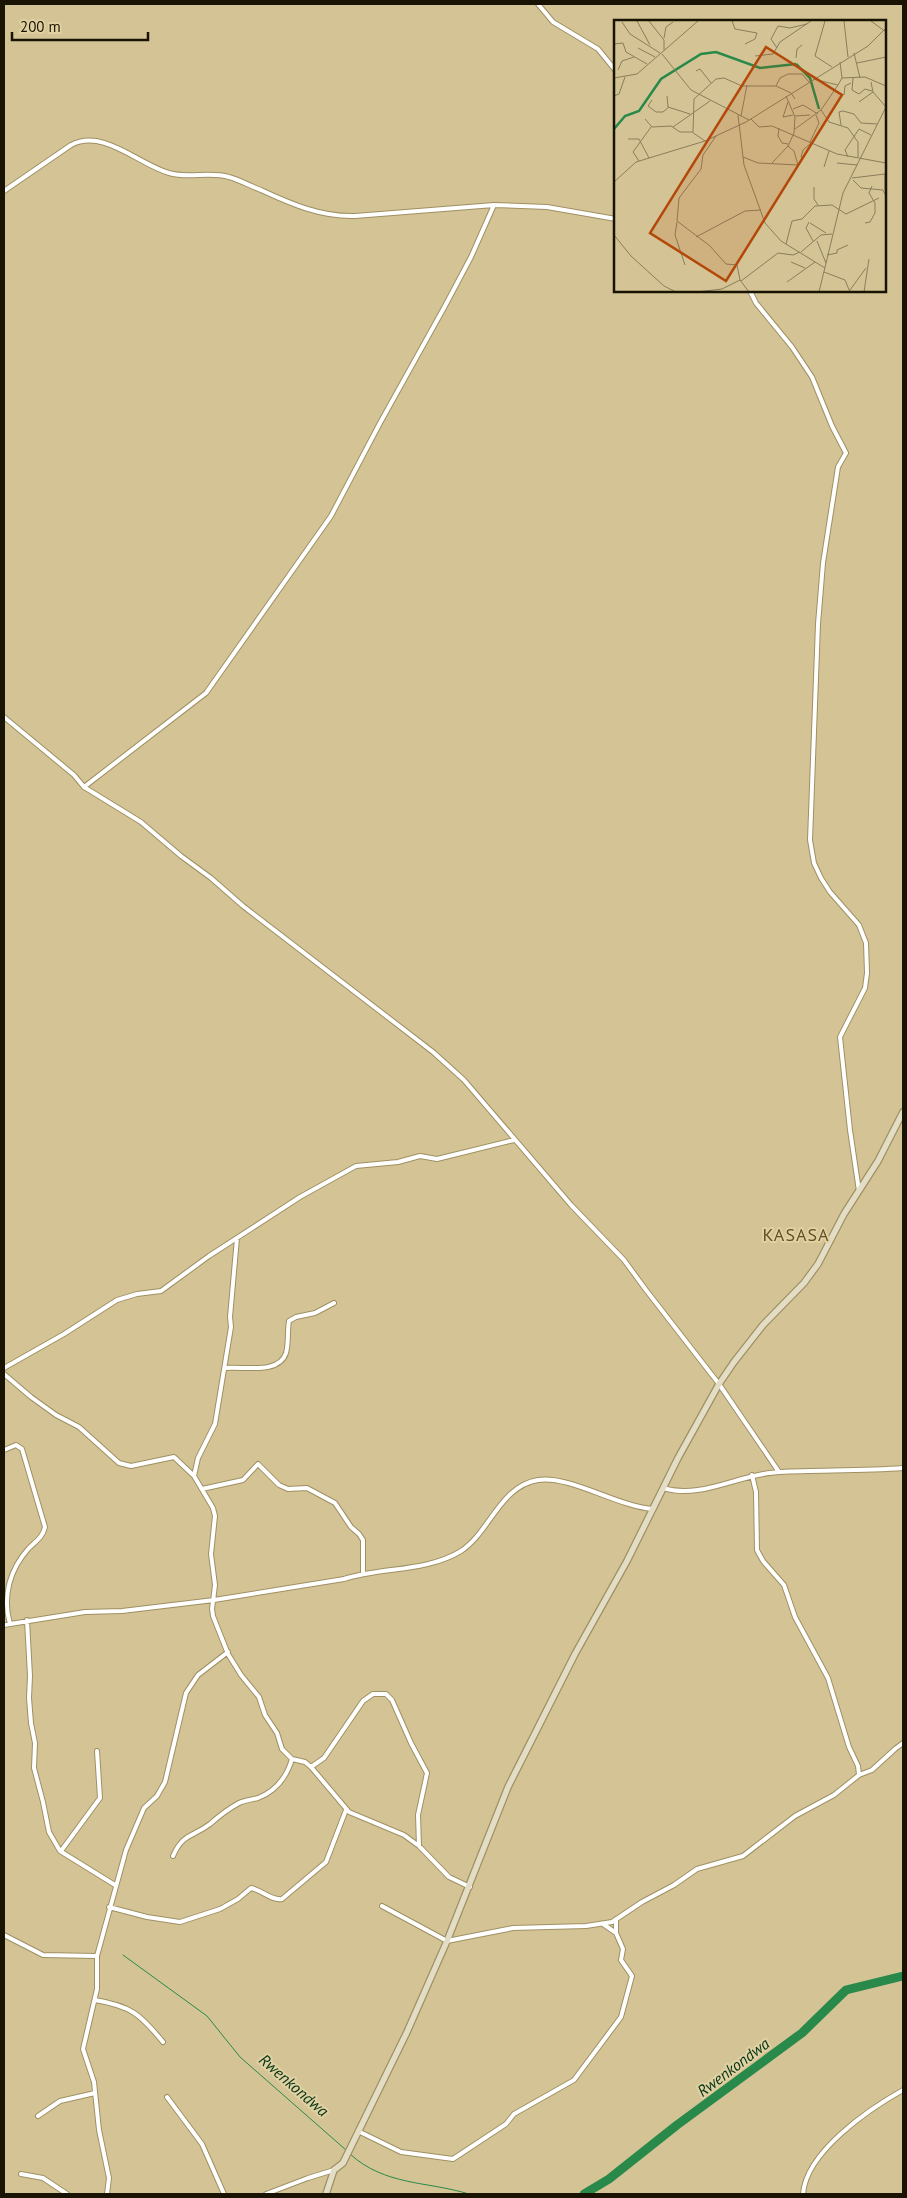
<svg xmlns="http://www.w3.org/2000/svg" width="907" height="2198" viewBox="0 0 907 2198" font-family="'PT Sans',sans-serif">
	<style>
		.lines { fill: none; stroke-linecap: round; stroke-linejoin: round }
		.stream { stroke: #29894a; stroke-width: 1 }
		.river { stroke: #29894a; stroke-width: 9 }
		.street-casing { stroke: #9f9063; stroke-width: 6 }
		.secondary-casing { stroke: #9f9063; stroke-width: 8 }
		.street { stroke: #fff; stroke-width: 4 }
		.secondary { stroke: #e4ddc6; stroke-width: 5.5 }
		.labels { text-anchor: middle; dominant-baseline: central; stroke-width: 4; stroke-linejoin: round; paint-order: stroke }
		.water-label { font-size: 16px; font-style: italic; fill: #003414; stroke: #e1d1a2 }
		.quarter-label { font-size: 18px; letter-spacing: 1px; fill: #5f5125; stroke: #e1d1a2 }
		.inset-river { fill: none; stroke: #29894a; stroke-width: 2.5 }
		.inset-road { fill: none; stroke: #897d5b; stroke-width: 1 }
		.view { fill: #b4480a; fill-opacity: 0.15; stroke: #b4480a; stroke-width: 2.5 }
		.inset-edge { fill: none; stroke: #191303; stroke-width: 2.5 }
	</style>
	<rect width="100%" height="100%" fill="#d4c495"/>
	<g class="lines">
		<path class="stream" d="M123,1955l84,61 33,41 106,93
			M350,2154c35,32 77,27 119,40"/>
		<path class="river" d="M584,2194l25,-15 68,-54 125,-92 44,-43 57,-14"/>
		<defs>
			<path id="street" d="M538,4l15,18 45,27 18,22
				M4,191l67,-46c32,-17 67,19 98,28 20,6 40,-2 60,4 11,3 21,9 32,13 30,14 60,27 94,26l139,-11 53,2 69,12
				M750,291l6,12 36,44 20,30 20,49 14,27 -8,14 -15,96 -5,61 -8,216 4,23 7,15 9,14 29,33 7,18 1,30 -2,15 -25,49 10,93 9,61
				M4,717l70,58 10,12 57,35 40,34 30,22 32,28 190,146 31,28 107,125 53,55 22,30 73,94 60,88
				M84,787l122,-94 125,-177 49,-93 65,-117 26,-49 23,-52
				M4,1368l60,-34 53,-34 20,-6 24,-3 48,-35 91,-59 56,-31 42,-4 22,-6 17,3 77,-19
				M225,1368c18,-2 54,7 61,-15 3,-11 1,-21 3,-32l7,-4 19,-4 19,-10
				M4,1374l27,23 25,18 23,12 40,36 12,3 43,-9 20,19 19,32 2,8 -4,38 4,31 -3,24 1,7 15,38 13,21 18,22 6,18 12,18 5,16 10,10 13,3 6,5 38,45 55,23 15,11 30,31 21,10
				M4,1450l12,-5 6,4 23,78c-2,10 -9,14 -16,21 -19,21 -27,48 -19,76
				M752,1475l4,17 1,58 6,11 21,24 11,32 33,61 21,69 9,19 1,9
				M194,1476l4,-18 17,-34 16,-97 -1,-10 7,-79
				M663,1488c38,12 78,-15 117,-16 41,-2 82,-1 123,-4
				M202,1489l41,-9 15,-16 21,21 9,4 19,-1 28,15 16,24 8,7 4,6v33
				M27,1620l3,56 -1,22 2,25 4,20 -1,25 9,34 6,30 11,19 55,34
				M4,1625l81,-13 37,-1 92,-11 130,-21c37,-12 83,-7 117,-28 29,-19 39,-65 77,-71 31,-5 79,26 114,29
				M311,1767l13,-9 39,-57 10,-7h13l6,6 19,43 16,30 -9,42 1,31
				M61,1851l39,-53 -3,-47
				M173,1856c10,-23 20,-19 37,-32 9,-8 18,-15 29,-21 6,-3 12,-3 19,-5 18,-7 29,-22 34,-39
				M382,1906l65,35 66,-13 73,-2 26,-4 30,-20 32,-17 23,-16 46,-13 52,-40 39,-21 25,-20 13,-5 23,-21 8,-6
				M109,1907l38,10 33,5 40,-13 18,-10 13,-11c11,2 20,13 31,11l44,-37 20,-52
				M603,1924l13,9
				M4,1935l39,20 54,1
				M95,2000c36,6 45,14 68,42
				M167,2097l35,47 22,50
				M38,2116l22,-15 35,-8
				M358,2131l43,21 52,7 53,-35 8,-10 60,-34 47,-63 11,-41 -11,-16 2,-11 -7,-16v-14
				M21,2174l22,4 24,16
				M107,2194l2,-16 -10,-48 -5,-48 -11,-33 14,-60v-33l29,-106 18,-42 13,-12 8,-14 21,-89 12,-18 30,-23
				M266,2194l42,-16 26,-8
				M803,2194c3,-42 66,-85 100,-104"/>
			<path id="secondary" d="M326,2194l8,-24 9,-7 64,-131 40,-91 61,-154 67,-133 52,-93 51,-103 41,-74 15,-22 29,-37 41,-42 14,-19 26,-50 34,-53 25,-49"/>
		</defs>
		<use href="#street" class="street-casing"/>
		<use href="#secondary" class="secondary-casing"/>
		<use href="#street" class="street"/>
		<use href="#secondary" class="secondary"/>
	</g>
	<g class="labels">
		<g class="water-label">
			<text transform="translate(733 2067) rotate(-37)">Rwenkondwa</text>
			<text transform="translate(294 2085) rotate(41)">Rwenkondwa</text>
		</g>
		<g class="quarter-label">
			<text x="796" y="1234">KASASA</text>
		</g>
	</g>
	<g transform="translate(614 20)">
		<rect width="272" height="272" fill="#d4c495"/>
		<path class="inset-river" d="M182,44l14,14 9,31M0,109l11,-13 14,-5 22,-32 40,-25 15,-2 44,16 36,-4"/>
		<path class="inset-road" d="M23,1l13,24M35,1l15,19v10M118,1l3,8 22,4 -2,6 -10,5M211,1l-10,35 17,11M230,1l4,36M257,1l15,11M8,2l8,12 30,19M50,18l2,-11 7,-5M0,24l9,-1 3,9 21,12M24,28l17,9M163,28l-6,-9 7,-13 12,2 17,-4M240,33l6,25M48,34l29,36 58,30M141,36l18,-2 7,-12 31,-21M182,38l1,-9 5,-4M226,42l2,16M243,43l29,-6M4,50l4,-9 12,-4M82,51l4,-2 11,14M0,58l23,-4 61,-53M239,58l-1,12 7,4 6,-5 7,2M199,59l25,6 4,-7 23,-1 21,9M257,62l2,10 13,15M162,66l4,-8 8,-4h14l7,8M230,75l1,-9 6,-3M0,76l5,-2 6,-17M53,76l1,11 22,7M38,80l-4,6 8,6h7l6,-5M174,82l-5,15 10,-2M245,82l14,-10M179,89l10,-4 15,9M207,90l8,12 19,6 10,14v15M124,95l6,50 21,58 16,18 44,27M127,96l6,-31M181,96l15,-1M31,99l7,8 19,-1 9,6h12l13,9M137,99l8,8 13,-1 65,28 49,9M227,105l-2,-13 4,-1 11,3 7,9 16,1M59,107l37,-26M165,108l-1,8 4,7 6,1M181,109l26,-19 17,-25M79,112l1,-33 22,-20 8,-1 18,8h34l15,7 4,6M102,116l-13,19 -2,14 -22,29 -2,23 33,25 16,18 11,1 3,15M14,119h11l10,19M196,122l9,-19 -3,-8M129,137l15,6 40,2 -4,-14 -6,-5M234,137l-3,-7 14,-21 12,6M190,138l-3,-1 2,-7 8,-7M25,141l-6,-9 18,-25M158,143l16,-17 6,-13 1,-16 -9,-21M223,143l20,2M210,147l5,-16M238,158l33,-4v16M239,160l8,8 22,2 3,6M0,162l22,-20 69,-21 41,-19 122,-76 18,-18M200,167v12l4,6M63,202l-2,13 10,30M195,202l-3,6 7,13M196,203l16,10M251,203l5,-1 5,-9v-10l-6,-10 3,-7M0,215l17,21 33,30 12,6M82,217l49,-26 16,-1M203,221l9,22M172,224l6,-23 10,-2 13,-13 17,-1 14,9 33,-16M187,232l20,-17 11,-1M213,235l10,-2v-3l11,-5M177,242l14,6M210,252l21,8 5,12M127,261l37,-28 15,2 7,-3M173,262l28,-20M236,270l16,-22M83,272l25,-3 18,-9 9,12M205,272l24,-99 43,-86M250,272l5,-33"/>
		<path class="view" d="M152,27l76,48 -116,186 -76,-48z"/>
		<rect width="272" height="272" class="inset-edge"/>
	</g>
	<rect width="907" height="2198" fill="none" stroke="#191303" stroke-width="10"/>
	<path d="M12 32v8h136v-8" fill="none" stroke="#191303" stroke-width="2.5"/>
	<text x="20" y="32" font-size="15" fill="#191303" stroke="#e1d1a2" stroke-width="4" paint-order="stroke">200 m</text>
</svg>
